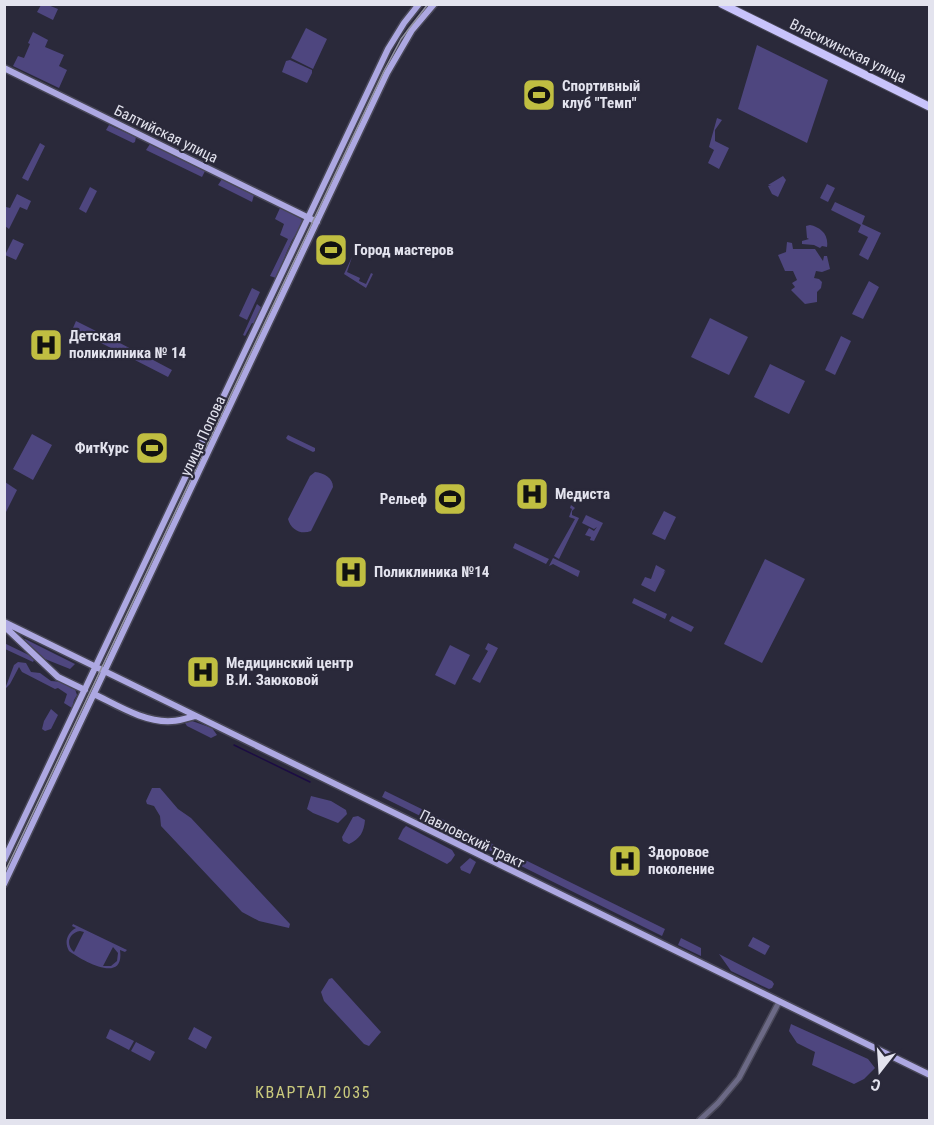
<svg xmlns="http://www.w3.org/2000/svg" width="934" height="1125" viewBox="0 0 934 1125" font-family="'Roboto Condensed',sans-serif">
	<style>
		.green { fill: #4e467f; fill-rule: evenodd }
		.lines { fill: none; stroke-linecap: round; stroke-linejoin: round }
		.stream { stroke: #1c0c44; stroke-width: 1.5 }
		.minor-casing { stroke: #484757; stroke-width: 8 }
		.major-casing { stroke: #484757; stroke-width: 9 }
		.highway-casing { stroke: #484757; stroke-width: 10 }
		.minor { stroke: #6c6a86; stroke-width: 5 }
		.major { stroke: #ada8e2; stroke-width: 6 }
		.highway { stroke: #c8c3fb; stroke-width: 8 }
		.tram { stroke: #91919e; stroke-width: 1.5 }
		.labels { text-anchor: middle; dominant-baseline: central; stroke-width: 4.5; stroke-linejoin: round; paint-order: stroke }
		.street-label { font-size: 15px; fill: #e3e3ee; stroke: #2a293a }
		.poi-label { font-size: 15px; font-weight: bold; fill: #e3e3ee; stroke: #2a293a; text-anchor: start }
		.neighbourhood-label { font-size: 16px; letter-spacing: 1.5px; fill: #cbcb7d; stroke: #2a293a }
	</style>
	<rect width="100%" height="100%" fill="#2a293a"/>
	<path class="green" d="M41,5h7l10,4 -5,11 -16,-8z
		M306,28l21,11 -14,30 -22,-11z
		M33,32l15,8 -3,7 19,8 -5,11 8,4 -8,18 -46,-22 5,-10 6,2 6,-14 -2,-1z
		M757,45l71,35 -21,63 -69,-34z
		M290,60l22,10v3l-5,10 -25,-11 4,-11z
		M717,118l5,2 -7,10v11l14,7 -10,21 -11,-6 6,-13 -5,-3z
		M109,125l27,12 -1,5 -2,1 -27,-13z
		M40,143l5,3 -17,35 -6,-3z
		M150,144l55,27 -3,6 -56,-27z
		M783,176l3,4 -8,17 -6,-3 -4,-8h3l-3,-1z
		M222,179l32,16 -2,7 -34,-17z
		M827,184l8,4 -7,14 -8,-4z
		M90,187l7,4 -11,22 -7,-4z
		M17,194l14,7 -4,9 -7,-3 -11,22 -4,-3 1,-19 4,1z
		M835,202l30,14 -3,8 19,9 -13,27 -9,-5 9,-18 -10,-5 3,-7 -30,-15z
		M280,208l21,10 2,5c-4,8 -10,14 -13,22 -6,11 -8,22 -14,33l-6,-2 18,-37 -8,-4 4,-11 -9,-5z
		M810,225c10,2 19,9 17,22l-5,-1 -2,2 -6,-3 -12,-1v-3l7,-2 -2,-1 -1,-12z
		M13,239l11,5 -8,16 -11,-5z
		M787,242l5,1 1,6h22l8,12 1,-5h3l3,13 -8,3 -6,-1 -2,7 5,1 3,3 -1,6 -4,4v10l-12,2 -14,-14 4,-3 -3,-4 5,-3 -4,-9h-8l-7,-16 8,-3z
		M352,257l-5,15 13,6 -1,3 7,3 5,-11 2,1 -7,14 -22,-14z
		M869,281l10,6 -16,32 -11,-5z
		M252,288l8,4 -13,28 -8,-4z
		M257,304l5,4 -7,16 -3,-1 -7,13 -2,-1z
		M710,318l38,19 -19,38 -38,-18z
		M76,321l22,11 -4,6 -21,-10z
		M101,333l34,18 -3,3 -11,-5 -2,3 -22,-11z
		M841,336l10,5 -16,34 -10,-5z
		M138,352l34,18 -4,7 -37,-19z
		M770,364l35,17 -16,33 -35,-17z
		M32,434l20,11 -19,35 -20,-11z
		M288,435l27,13v3l-2,1 -25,-12 -2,-2z
		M315,472c9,1 18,6 18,15l-22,44c-10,4 -20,-1 -23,-12l22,-43z
		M5,482l12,8 -12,24z
		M571,505l4,3 -3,3v4l7,3 -20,41 -5,-3 21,-37 -6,-2 3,-8 -2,-1z
		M664,511l12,6 -11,23 -13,-6z
		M586,515l17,8 -9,18 -4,-1 1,-3 -6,-2 4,-7 5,3 3,-4 -3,2 -12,-6z
		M515,543l34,16 -3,5 -33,-16z
		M553,558l27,13 -2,6 -25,-13 -4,2z
		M765,559l40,20 -43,84 -38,-19z
		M656,565l9,5 -2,4 3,-4 -11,22 -14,-7 4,-8 6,2z
		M634,598l33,16 -2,5 -33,-16z
		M672,616l22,11 -3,5 -22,-11z
		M25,639l50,25 -5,5 -25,-10 -22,-18z
		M4,643l31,15 -2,4 -28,-13z
		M488,643l10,5 -18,35 -8,-4 16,-28 -3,-2z
		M450,645l20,10 -15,30 -20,-10z
		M18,662l8,1 5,9 9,1 11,8 12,1 12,7 2,6 -3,5 -2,8 -8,-5 3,-9 -9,-6 -3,1 -33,-17 -3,-5 -9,17 -5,5 9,-24z
		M51,709l7,6 -7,14 -6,2 -3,-2 2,-8z
		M192,721l20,7 5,7 -6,3 -24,-12 -2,-3z
		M152,788h8l18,21 13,9 99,106 -1,4 -30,-7 -17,-9 -81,-86 -1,-10 -6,-10 -7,-2 -1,-3z
		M385,791l280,138 -3,7 -280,-139z
		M311,796l20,5 15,9 1,4 -9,9 -25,-10 -6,-4z
		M358,816l7,4c-1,12 -5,19 -16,24l-6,-3 -1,-4 11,-20z
		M406,826l46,24 3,5 -4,6 -4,3 -49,-25 5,-10z
		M470,858l6,4 -6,12 -9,-4 -1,-3z
		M73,924l54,26 -2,2 -5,-2c5,35 -37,11 -51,1 -5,-9 -2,-18 7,-23l-4,-2zM80,931l4,1 -10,20c-9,-8 -5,-19 6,-21zM113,947l5,6 -1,8 -6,5h-8z
		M753,937l17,9 -5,9 -17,-9z
		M681,938l20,10v8l-23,-11z
		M719,954l53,27 2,3 -2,4 -3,1 -38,-18z
		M332,978l49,54 -12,14 -5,-2 -40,-43 -3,-9 8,-13z
		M791,1024l77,35 7,9 -11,11 -10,5 -42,-19 3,-13 -18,-9 -8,-12z
		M194,1027l18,10 -6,12 -18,-10z
		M110,1029l24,12 -5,9 -23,-12z
		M136,1042l19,10 -5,9 -19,-10z"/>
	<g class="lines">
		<path class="stream" d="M234,745l76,37"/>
		<defs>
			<path id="minor" d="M700,1120l18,-17 21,-25 40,-76"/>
			<path id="major" d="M4,68l313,154
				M4,622l926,453
				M4,626l54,51 27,13
				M94,694c23,11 51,29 78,27 7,0 16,-3 23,-5
				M4,860l384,-811 16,-26 15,-19
				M4,884l383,-811 25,-43 22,-26"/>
			<path id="highway" d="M722,4l208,103"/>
		</defs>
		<use href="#minor" class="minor-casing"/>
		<use href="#major" class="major-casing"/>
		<use href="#highway" class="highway-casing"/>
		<use href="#minor" class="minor"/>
		<use href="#major" class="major"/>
		<use href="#highway" class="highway"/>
		<path class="tram" d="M4,874l380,-803 17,-32 27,-35"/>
	</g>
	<defs>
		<symbol id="stadium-square" viewBox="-11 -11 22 22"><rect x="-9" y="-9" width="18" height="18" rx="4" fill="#c0be41" stroke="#2a293a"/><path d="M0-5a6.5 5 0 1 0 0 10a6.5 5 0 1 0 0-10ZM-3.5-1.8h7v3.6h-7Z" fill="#111"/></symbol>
		<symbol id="hospital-square" viewBox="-11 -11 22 22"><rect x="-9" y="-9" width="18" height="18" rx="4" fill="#c0be41" stroke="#2a293a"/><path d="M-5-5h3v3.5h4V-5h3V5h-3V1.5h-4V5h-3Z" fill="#111"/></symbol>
	</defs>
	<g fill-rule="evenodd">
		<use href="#stadium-square" x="520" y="76" width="38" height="38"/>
		<use href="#stadium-square" x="312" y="231" width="38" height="38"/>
		<use href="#hospital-square" x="27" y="326" width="38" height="38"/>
		<use href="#stadium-square" x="133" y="429" width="38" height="38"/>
		<use href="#hospital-square" x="513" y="475" width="38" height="38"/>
		<use href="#stadium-square" x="431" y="480" width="38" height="38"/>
		<use href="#hospital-square" x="332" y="553" width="38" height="38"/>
		<use href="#hospital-square" x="184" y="653" width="38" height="38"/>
		<use href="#hospital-square" x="606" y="842" width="38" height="38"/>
	</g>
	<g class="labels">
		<g class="street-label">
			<text transform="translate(848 51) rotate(26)">Власихинская улица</text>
			<text transform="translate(166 134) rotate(26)">Балтийская улица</text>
			<text transform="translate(203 436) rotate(-65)">улица Попова</text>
			<text transform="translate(472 839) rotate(26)">Павловский тракт</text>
		</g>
		<g class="poi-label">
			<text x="562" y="86">Спортивный<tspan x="562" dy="17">клуб "Темп"</tspan></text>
			<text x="354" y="250">Город мастеров</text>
			<text x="69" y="336">Детская<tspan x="69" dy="17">поликлиника № 14</tspan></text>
			<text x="129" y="448" text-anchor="end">ФитКурс</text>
			<text x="555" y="494">Медиста</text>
			<text x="427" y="499" text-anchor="end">Рельеф</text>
			<text x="374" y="572">Поликлиника №14</text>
			<text x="226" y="663">Медицинский центр<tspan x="226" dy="17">В.И. Заюковой</tspan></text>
			<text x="648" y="852">Здоровое<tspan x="648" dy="17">поколение</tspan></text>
		</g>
		<g class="neighbourhood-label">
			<text x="313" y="1092">КВАРТАЛ 2035</text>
		</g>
	</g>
	<rect width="934" height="1125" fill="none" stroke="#e3e3ee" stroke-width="12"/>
	<g transform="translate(880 1071) rotate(197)" stroke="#2a293a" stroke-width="4.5" paint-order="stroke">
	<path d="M0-4.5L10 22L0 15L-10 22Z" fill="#e3e3ee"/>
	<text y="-9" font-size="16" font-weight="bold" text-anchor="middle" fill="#e3e3ee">С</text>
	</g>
</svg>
